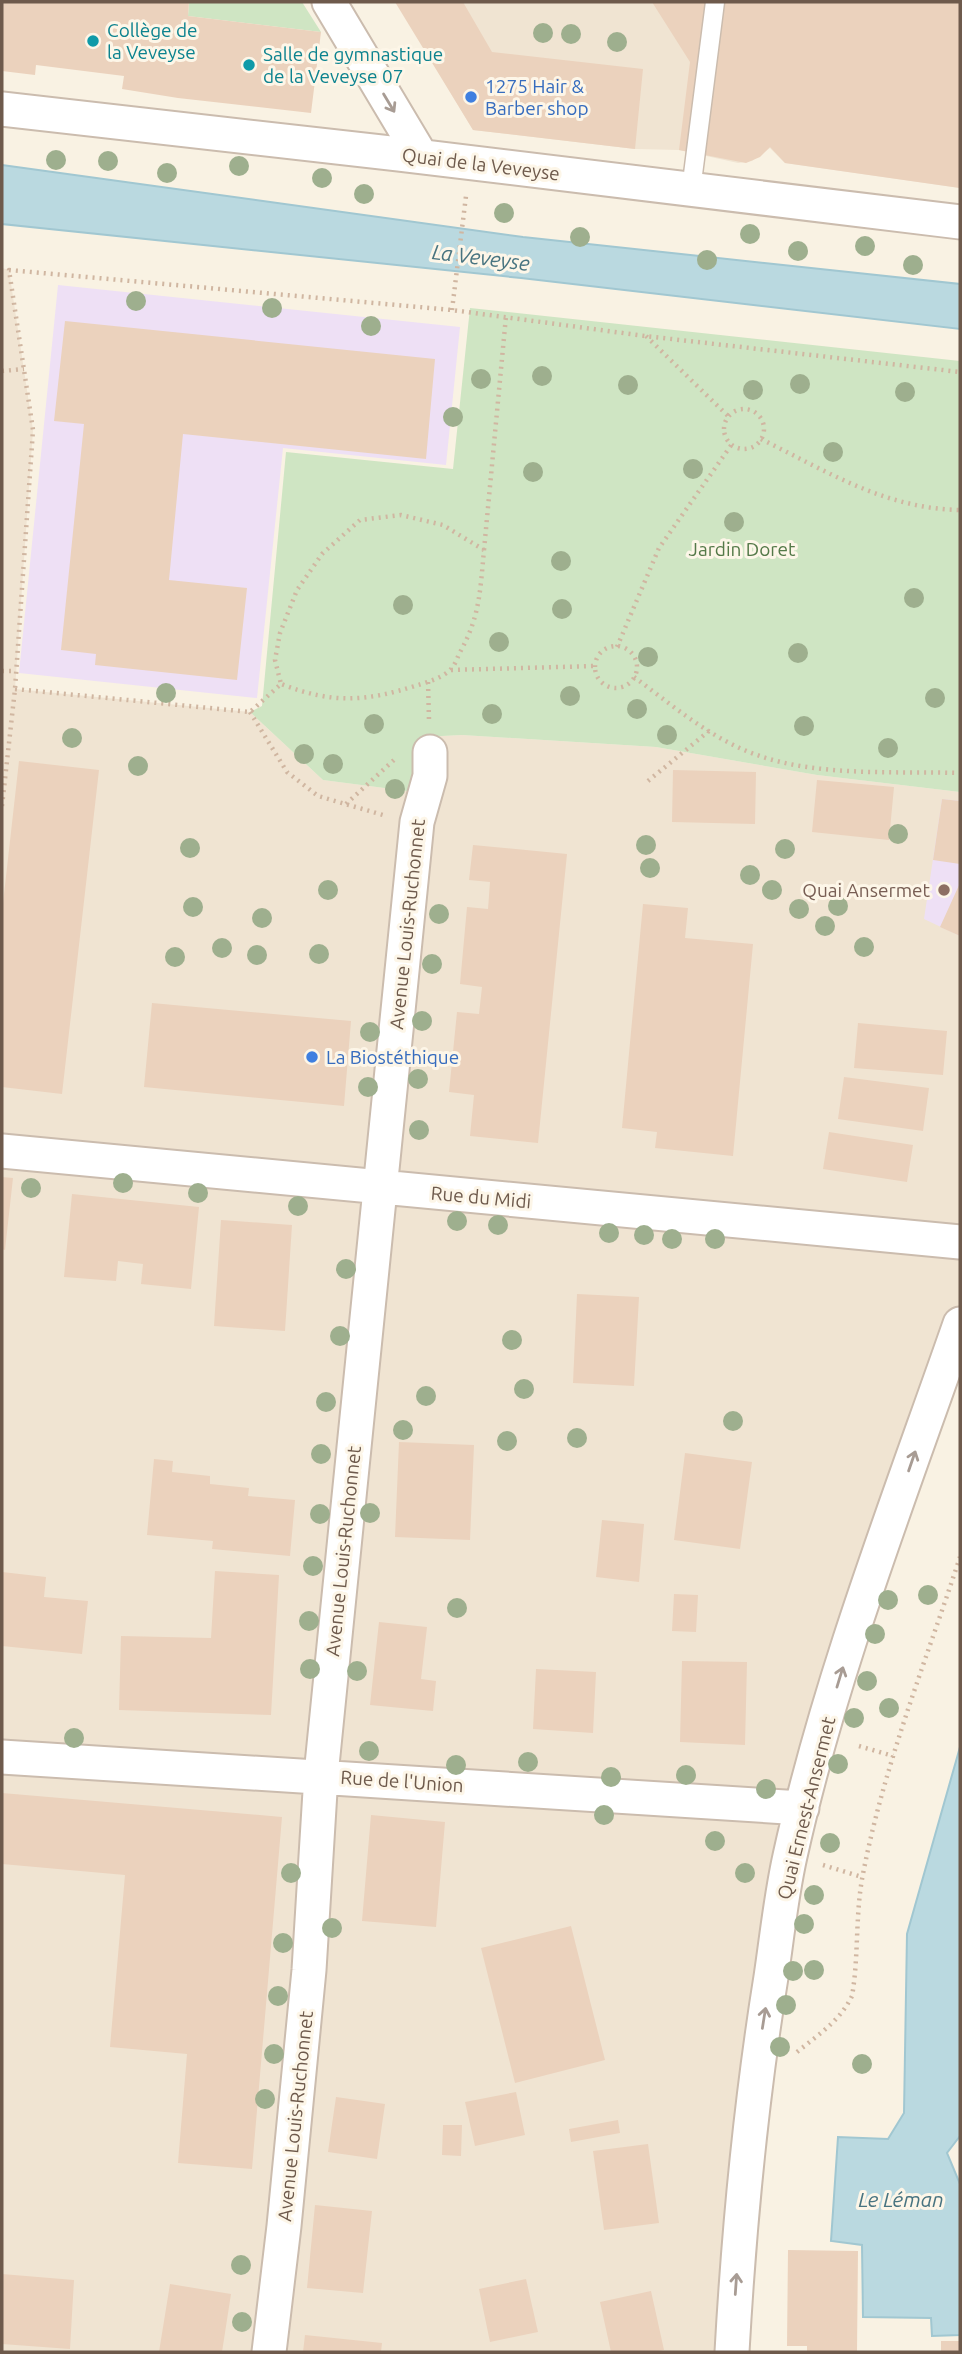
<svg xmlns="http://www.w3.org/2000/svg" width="962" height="2354" viewBox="0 0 962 2354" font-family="Ubuntu,sans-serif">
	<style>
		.residential { fill: #f0e4d2 }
		.education { fill: #eee0f5 }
		.green { fill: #cfe5c3 }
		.water { fill: #bad9e0; stroke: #a1c7d1; stroke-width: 2 }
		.building { fill: #ebd2bd }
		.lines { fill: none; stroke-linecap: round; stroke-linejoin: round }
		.lane-casing { stroke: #cbbcae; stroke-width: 21 }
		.street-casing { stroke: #cbbcae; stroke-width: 37 }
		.path { stroke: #d0b6a1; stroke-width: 4.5; stroke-dasharray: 2 5; stroke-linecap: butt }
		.lane { stroke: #fff; stroke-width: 18 }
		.street { stroke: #fff; stroke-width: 33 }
		.tree { fill: #9eaf8e }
		.oneway { stroke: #a89c94 }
		.culture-dot { fill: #0f9aa8; stroke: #fdf6e8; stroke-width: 2.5 }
		.shop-dot { fill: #3f7fe0; stroke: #fdf6e8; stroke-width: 2.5 }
		.education-dot { fill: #8d6e63; stroke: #fdf6e8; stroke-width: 2.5 }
		.labels { text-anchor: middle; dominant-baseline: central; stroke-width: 6; stroke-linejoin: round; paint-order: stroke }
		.culture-label { font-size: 19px; fill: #0d838f; stroke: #fdf6e8; text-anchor: start }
		.shop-label { font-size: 19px; fill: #366cbe; stroke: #fdf6e8; text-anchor: start }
		.street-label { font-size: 19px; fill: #6e5a4c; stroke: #fdf6e8 }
		.park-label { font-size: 19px; fill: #547948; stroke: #fdf6e8 }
		.education-label { font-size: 19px; fill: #785e54; stroke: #fdf6e8; text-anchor: end }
		.water-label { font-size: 21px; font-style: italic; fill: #487480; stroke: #fdf6e8 }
	</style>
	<rect width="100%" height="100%" fill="#f9f2e3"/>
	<path class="residential" d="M396,2h564v186l-175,-25 -15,-15 -18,13 -14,2 -59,-13 -44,-1 -162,-19z
		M2,268l7,2 24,160 -18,259 235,23 73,68 92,12 7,-55 40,-2 194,12 161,28 143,17v532l-138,412 -90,616h-730z"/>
	<path class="education" d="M58,285l402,42 -14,138 -163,-17 -26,250 -238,-25z
		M942,799l18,2v135l-36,-17z"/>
	<path class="green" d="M189,2h113l19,30 -133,-16z
		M470,308l490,53v431l-143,-17 -161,-28 -194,-12 -40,2 -7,55 -92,-12 -73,-68 12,-6 24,-254 167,17z"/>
	<path class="water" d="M2,165l521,72 437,47v45l-439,-51 -519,-54z
		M960,1747v389l-13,17 13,31v151l-28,1 -1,-18 -68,-1 -1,-72 -31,-4 7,-104 50,2 16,-26 3,-179z"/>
	<path class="building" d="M2,2h187l-1,14 133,16 -10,81 -133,-15 -56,-9 2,-13 -88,-11 -1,10 -33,-4z
		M395,2h68l29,50 151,17 -8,80 -162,-19z
		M652,2h308v186l-175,-25 -15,-16 -10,10 -14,6 -67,-13 11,-88z
		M65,321l370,38 -9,100 -243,-25 -14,146 78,8 -10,92 -142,-15 1,-11 -35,-4 23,-226 -30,-3z
		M19,761l80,9 -37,324 -60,-7v-175z
		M673,770l83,2 -1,52 -83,-2z
		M817,780l77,7 -5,53 -77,-8z
		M942,799l18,2v63l-27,-4z
		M473,845l94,9 -29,289 -68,-7 4,-41 -25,-3 8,-80 22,2 3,-27 -22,-3 7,-77 21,2 2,-27 -21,-2z
		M960,883v53l-20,-9z
		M643,904l45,4 -3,30 68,6 -20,212 -78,-8 2,-16 -35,-4z
		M152,1003l199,18 -7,85 -200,-19z
		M858,1023l89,8 -4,44 -89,-7z
		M844,1077l85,11 -6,43 -85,-12z
		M829,1132l84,13 -6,37 -84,-13z
		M2,1177l11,1 -8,72 -3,-1z
		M72,1194l127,13 -8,82 -50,-5 2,-20 -25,-3 -2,20 -52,-4z
		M221,1220l71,5 -7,106 -71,-5z
		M577,1294l62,3 -5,89 -61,-3z
		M399,1442l75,3 -4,95 -75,-3z
		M685,1453l67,9 -12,87 -66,-9z
		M154,1459l19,2 -1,11 38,4v8l39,4 -1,8 47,4 -5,56 -78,-7 1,-8 -66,-6z
		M602,1520l42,4 -5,58 -43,-5z
		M215,1571l64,4 -8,140 -152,-5 2,-74 90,2z
		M2,1572l44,5 -2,20 44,4 -6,53 -80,-8z
		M674,1594l24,1 -2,37 -24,-1z
		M379,1622l48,5 -6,52 15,2 -3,30 -63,-6z
		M682,1661l65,1 -2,83 -65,-3z
		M536,1669l60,3 -3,61 -60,-4z
		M2,1793l280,24 -30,352 -74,-6 9,-109 -77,-7 15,-172 -123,-11z
		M371,1815l74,7 -9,105 -74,-6z
		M571,1926l34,134 -90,23 -34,-135z
		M516,2092l9,43 -50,11 -10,-44z
		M336,2097l49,7 -8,55 -49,-7z
		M618,2120l2,13 -49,9 -2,-13z
		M443,2125h19l-1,31 -19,-1z
		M648,2144l11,79 -55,7 -11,-79z
		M315,2205l57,6 -9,82 -56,-5z
		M788,2250l70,1 -1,101h-50v-6h-20z
		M2,2274l72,6 -4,69 -68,-5z
		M526,2279l12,53 -48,10 -11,-53z
		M170,2284l61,10 -9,58h-63z
		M651,2291l13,59 -11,2h-42l-11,-50z
		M305,2335l77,8 -1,9h-78z
		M941,2341h19v11h-19z"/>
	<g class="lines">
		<defs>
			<path id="lane" d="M691,190l24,-188"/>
			<path id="street" d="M329,2l92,154
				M2,109l397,45 561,68
				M2,1151l958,91
				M2,1757l800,51
				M269,2352l15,-126 25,-256 12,-195 96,-953 13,-46v-24
				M732,2352c7,-126 19,-251 39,-375 6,-40 10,-81 19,-121 40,-181 109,-357 170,-532"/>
		</defs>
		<use href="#lane" class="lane-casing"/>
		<use href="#street" class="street-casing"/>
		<path class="path" d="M452,310l14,-114
			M646,336l82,80
			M2,371l22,-2
			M724 429a20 20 0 1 1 40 0a20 20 0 1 1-40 0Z
			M761,439c65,32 125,70 199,71
			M484,550l22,-234
			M595 667a21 21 0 1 1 42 0a21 21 0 1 1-42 0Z
			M617,647l42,-99 73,-104
			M451,670l144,-4
			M2,671h14
			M634,677c38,28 77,62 123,78 61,22 139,16 203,18
			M428,682l1,38
			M15,689l235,23 31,-28 -6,-24 5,-27 17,-43 25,-36 38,-34 41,-5 42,10 41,25c-4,42 -4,67 -25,104 -2,5 -4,11 -8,15 -7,8 -23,13 -33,16 -53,17 -85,19 -137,-1
			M250,712l37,60 31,24 65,19
			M648,781l61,-50
			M346,804l49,-45
			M2,806l13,-117 18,-259 -24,-160 443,40 193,26 315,36
			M859,1746l34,10
			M823,1865l39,12
			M797,2052c21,-17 43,-31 55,-56 7,-40 3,-82 11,-122 21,-109 63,-213 97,-317"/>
		<use href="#lane" class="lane"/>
		<use href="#street" class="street"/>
	</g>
	<g class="tree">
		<circle cx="543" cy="33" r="10"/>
		<circle cx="571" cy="34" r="10"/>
		<circle cx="617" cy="42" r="10"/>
		<circle cx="56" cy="160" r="10"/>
		<circle cx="108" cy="161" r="10"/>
		<circle cx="239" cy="166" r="10"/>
		<circle cx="167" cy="173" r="10"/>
		<circle cx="322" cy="178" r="10"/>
		<circle cx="364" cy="194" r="10"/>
		<circle cx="504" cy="213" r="10"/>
		<circle cx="750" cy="234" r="10"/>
		<circle cx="580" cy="237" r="10"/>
		<circle cx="865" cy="246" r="10"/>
		<circle cx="798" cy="251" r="10"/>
		<circle cx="707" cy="260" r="10"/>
		<circle cx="913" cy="265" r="10"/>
		<circle cx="136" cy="301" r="10"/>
		<circle cx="272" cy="308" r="10"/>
		<circle cx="371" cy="326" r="10"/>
		<circle cx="542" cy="376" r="10"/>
		<circle cx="481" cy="379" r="10"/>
		<circle cx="800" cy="384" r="10"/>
		<circle cx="628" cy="385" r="10"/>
		<circle cx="753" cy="390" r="10"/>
		<circle cx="905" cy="392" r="10"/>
		<circle cx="453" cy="417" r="10"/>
		<circle cx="833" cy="452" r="10"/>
		<circle cx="693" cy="469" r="10"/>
		<circle cx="533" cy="472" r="10"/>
		<circle cx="734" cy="522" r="10"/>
		<circle cx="561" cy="561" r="10"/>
		<circle cx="914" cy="598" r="10"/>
		<circle cx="403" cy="605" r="10"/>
		<circle cx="562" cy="609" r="10"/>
		<circle cx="499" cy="642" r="10"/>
		<circle cx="798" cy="653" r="10"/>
		<circle cx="648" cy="657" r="10"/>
		<circle cx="166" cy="693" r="10"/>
		<circle cx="570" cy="696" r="10"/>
		<circle cx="935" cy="698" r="10"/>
		<circle cx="637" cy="709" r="10"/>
		<circle cx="492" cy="714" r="10"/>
		<circle cx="374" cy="724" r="10"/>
		<circle cx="804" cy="726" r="10"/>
		<circle cx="667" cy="735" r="10"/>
		<circle cx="72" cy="738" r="10"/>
		<circle cx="888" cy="748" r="10"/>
		<circle cx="304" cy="754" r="10"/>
		<circle cx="333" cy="764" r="10"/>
		<circle cx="138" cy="766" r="10"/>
		<circle cx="395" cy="789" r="10"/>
		<circle cx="898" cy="834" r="10"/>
		<circle cx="646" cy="845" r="10"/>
		<circle cx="190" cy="848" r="10"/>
		<circle cx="785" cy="849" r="10"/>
		<circle cx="650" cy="868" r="10"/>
		<circle cx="750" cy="875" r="10"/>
		<circle cx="328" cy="890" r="10"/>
		<circle cx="772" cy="890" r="10"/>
		<circle cx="838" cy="906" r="10"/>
		<circle cx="193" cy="907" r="10"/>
		<circle cx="799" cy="909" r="10"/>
		<circle cx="439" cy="914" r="10"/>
		<circle cx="262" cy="918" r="10"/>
		<circle cx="825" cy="926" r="10"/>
		<circle cx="864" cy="947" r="10"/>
		<circle cx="222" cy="948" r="10"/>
		<circle cx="319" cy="954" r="10"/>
		<circle cx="257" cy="955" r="10"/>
		<circle cx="175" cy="957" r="10"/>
		<circle cx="432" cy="964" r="10"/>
		<circle cx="422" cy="1021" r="10"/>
		<circle cx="370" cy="1032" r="10"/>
		<circle cx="418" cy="1079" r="10"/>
		<circle cx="368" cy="1087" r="10"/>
		<circle cx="419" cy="1130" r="10"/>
		<circle cx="123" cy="1183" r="10"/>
		<circle cx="31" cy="1188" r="10"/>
		<circle cx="198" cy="1193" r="10"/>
		<circle cx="298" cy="1206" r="10"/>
		<circle cx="457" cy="1221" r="10"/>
		<circle cx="498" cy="1225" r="10"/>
		<circle cx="609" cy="1233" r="10"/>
		<circle cx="644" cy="1235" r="10"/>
		<circle cx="672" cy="1239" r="10"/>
		<circle cx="715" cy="1239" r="10"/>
		<circle cx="346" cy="1269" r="10"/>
		<circle cx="340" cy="1336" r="10"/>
		<circle cx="512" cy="1340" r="10"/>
		<circle cx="524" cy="1389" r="10"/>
		<circle cx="426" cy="1396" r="10"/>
		<circle cx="326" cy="1402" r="10"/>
		<circle cx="733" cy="1421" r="10"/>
		<circle cx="403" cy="1430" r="10"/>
		<circle cx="577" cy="1438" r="10"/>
		<circle cx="507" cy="1441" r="10"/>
		<circle cx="321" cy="1454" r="10"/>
		<circle cx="370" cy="1513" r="10"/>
		<circle cx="320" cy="1514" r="10"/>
		<circle cx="313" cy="1566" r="10"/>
		<circle cx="928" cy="1595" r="10"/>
		<circle cx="888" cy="1600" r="10"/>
		<circle cx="457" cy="1608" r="10"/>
		<circle cx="309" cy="1621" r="10"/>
		<circle cx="875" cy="1634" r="10"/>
		<circle cx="310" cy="1669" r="10"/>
		<circle cx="357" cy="1671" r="10"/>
		<circle cx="867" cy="1681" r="10"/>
		<circle cx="889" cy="1708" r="10"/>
		<circle cx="854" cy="1718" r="10"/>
		<circle cx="74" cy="1738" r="10"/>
		<circle cx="369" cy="1751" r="10"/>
		<circle cx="528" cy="1762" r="10"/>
		<circle cx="838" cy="1764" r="10"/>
		<circle cx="456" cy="1765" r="10"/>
		<circle cx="686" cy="1775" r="10"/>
		<circle cx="611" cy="1777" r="10"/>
		<circle cx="766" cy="1789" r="10"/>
		<circle cx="604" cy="1815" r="10"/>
		<circle cx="715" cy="1841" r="10"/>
		<circle cx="830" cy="1843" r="10"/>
		<circle cx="291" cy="1873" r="10"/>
		<circle cx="745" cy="1873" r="10"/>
		<circle cx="814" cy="1895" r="10"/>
		<circle cx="804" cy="1924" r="10"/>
		<circle cx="332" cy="1928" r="10"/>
		<circle cx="283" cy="1943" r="10"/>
		<circle cx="814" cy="1970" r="10"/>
		<circle cx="793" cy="1971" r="10"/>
		<circle cx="278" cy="1996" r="10"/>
		<circle cx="786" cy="2005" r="10"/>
		<circle cx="780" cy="2047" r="10"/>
		<circle cx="274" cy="2054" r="10"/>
		<circle cx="862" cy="2064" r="10"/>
		<circle cx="265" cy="2099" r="10"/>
		<circle cx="241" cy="2265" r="10"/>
		<circle cx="242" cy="2322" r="10"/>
	</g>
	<defs><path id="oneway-shaft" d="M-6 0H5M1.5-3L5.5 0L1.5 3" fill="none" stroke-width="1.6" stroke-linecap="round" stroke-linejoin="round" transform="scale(1.75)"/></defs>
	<g class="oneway">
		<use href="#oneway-shaft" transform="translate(389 103) rotate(59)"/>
		<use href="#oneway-shaft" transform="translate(912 1461) rotate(-71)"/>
		<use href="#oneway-shaft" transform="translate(840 1677) rotate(-73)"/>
		<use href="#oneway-shaft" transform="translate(764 2018) rotate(-81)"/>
		<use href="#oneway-shaft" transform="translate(736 2284) rotate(-86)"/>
	</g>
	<g class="culture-dot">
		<circle cx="93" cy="41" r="7"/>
		<circle cx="249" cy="65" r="7"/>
	</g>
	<g class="shop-dot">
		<circle cx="471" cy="97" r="7"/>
		<circle cx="312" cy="1057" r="7"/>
	</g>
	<circle class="education-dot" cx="944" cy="890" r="7"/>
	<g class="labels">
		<g class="culture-label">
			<text x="107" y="30">Collège de<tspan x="107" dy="22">la Veveyse</tspan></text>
			<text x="263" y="54">Salle de gymnastique<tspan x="263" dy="22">de la Veveyse 07</tspan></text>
		</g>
		<g class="shop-label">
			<text x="485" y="86">1275 Hair &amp;<tspan x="485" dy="22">Barber shop</tspan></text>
			<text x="326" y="1057">La Biostéthique</text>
		</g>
		<g class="street-label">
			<text transform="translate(481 164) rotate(7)">Quai de la Veveyse</text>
			<text transform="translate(407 924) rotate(-84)">Avenue Louis-Ruchonnet</text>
			<text transform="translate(481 1197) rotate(5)">Rue du Midi</text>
			<text transform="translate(343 1551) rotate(-84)">Avenue Louis-Ruchonnet</text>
			<text transform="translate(402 1781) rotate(4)">Rue de l'Union</text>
			<text transform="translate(806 1808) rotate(-76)">Quai Ernest-Ansermet</text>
			<text transform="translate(295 2116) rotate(-84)">Avenue Louis-Ruchonnet</text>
		</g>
		<g class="park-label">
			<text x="742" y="549">Jardin Doret</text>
		</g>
		<g class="education-label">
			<text x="930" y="890">Quai Ansermet</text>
		</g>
		<g class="water-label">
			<text transform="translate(481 257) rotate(7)">La Veveyse</text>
			<text x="901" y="2199">Le Léman</text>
		</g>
	</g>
	<rect width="962" height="2354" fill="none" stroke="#6e5a4c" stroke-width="7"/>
</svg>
